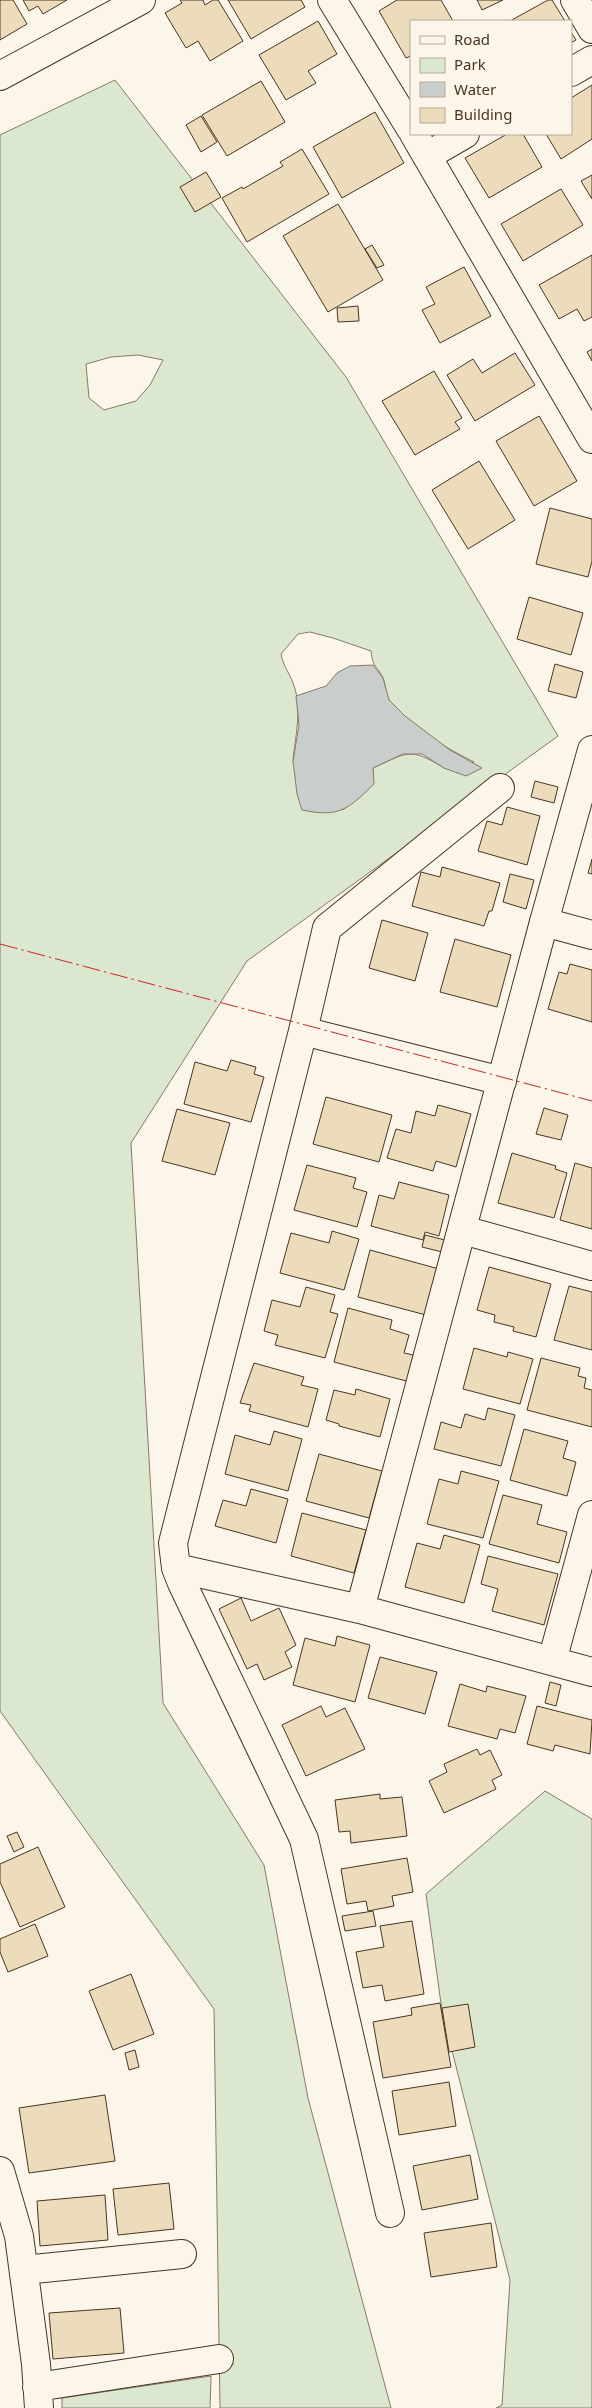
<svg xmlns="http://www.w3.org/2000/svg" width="592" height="2408" viewBox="0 0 592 2408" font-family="'Noto Sans',sans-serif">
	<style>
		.green { fill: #dce7d0; stroke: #887966; fill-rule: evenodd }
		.water { fill: #c9cecd; stroke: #887966 }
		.building { fill: #ecdcbc; stroke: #4a3520 }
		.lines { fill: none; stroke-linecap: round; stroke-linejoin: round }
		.street-casing { stroke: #4a3520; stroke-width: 30 }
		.secondary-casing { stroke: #4a3520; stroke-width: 30 }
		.street { stroke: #fbf6e9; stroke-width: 28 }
		.secondary { stroke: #fbf6e9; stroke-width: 28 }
		.power { stroke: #c62828; stroke-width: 1; stroke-dasharray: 18 4 2.5 4; stroke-linecap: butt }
	</style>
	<rect width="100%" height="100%" fill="#fbf6e9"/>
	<path class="green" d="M115,80l231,297 212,359 -311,225 -116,182 32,560 101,162 44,233 83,310h-171l-6,-399 -214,-298v-1576zM138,355l25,5 -13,25 -14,16 -32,9 -15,-12 -3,-34 25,-7zM310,632l23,6 38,13c2,18 6,14 12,27 3,7 2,17 7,23 19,26 56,47 84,61l-30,6c-34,-21 -36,-16 -71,0v16l-30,26 -50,-49c2,-25 10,-53 0,-78 -4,-11 -9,-15 -12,-29l17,-20z
		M545,1791l47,28v589h-96l6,-3 8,-125 -68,-269 -16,-117z
		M211,2376l-1,32h-148v-10z"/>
	<path class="water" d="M373,665l10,13 6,22 16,16 45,34 32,18 -16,8 -22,-8 -22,-14h-19l-30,14 1,16c-26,25 -34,34 -72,26l-5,-16 -4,-33 6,-36 -3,-29 30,-10 11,-13 13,-7z"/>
	<path class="building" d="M0,0h13l14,24 -27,16z
		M23,0h44l-24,14 -5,-8 -9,5z
		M180,0h23l2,5 8,-5h5l25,41 -33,20 -12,-20 -12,7 -21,-35 17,-10z
		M228,0h73l4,7 -54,32z
		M397,0h44l12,21h-42v35l-5,2 -27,-47z
		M477,0h26l-21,10z
		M548,0h4l13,21h-55z
		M318,21l19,33 -29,17 8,12 -30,17 -27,-45z
		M571,32l5,8 -5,3z
		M261,81l24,41 -58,34 -25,-41z
		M592,85v54l-31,20 -15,-25h25v-36z
		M375,112l29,51 -62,35 -29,-51z
		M201,116l16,26 -16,10 -15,-27z
		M507,134h16l19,33 -53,31 -24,-40z
		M302,149l27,45 -82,48 -25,-44 20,-11 1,2 40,-23 -3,-4z
		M206,172l15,25 -26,15 -15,-25z
		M592,175v24l-11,-18z
		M561,189l22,36 -60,36 -22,-37z
		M338,204l45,76 -55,32 -45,-76z
		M372,245l12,20 -7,3 -12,-19z
		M592,255v62l-8,4 -7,-12 -18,10 -20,-34z
		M464,267l27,49 -51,27 -18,-33 13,-6 -9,-17z
		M358,306l1,15 -21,1 -1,-14z
		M592,349v12l-5,-9z
		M515,353l20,32 -60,36 -28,-46 26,-16 9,14z
		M434,371l28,47 -7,4 5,7 -45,26 -33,-54z
		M539,416l38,65 -43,25 -38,-65z
		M479,461l36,59 -47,29 -36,-59z
		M550,508l42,11v42l-4,16 -52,-13z
		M529,597l54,16 -12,42 -54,-16z
		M555,664l28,8 -7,26 -28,-7z
		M535,781l23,6 -4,16 -23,-6z
		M507,807l33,9 -13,49 -49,-14 9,-30 15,4z
		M592,859v15l-4,-1z
		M442,867l58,16 -8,28h-3l-5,15 -72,-20 9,-34 19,5z
		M510,874l24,6 -8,29 -23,-7z
		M382,920l46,13 -13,48 -46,-13z
		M455,939l56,16 -14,52 -57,-15z
		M570,964l22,6v52l-44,-13 11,-37 8,2z
		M231,1060l25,7 -2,7 10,3 -13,45 -67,-18 11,-42 32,9z
		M326,1097l66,18 -13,47 -66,-18z
		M438,1105l33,9 -15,53 -20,-6 -3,10 -46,-13 9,-29 15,4 5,-22 19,5z
		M544,1108l24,7 -7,25 -25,-6z
		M177,1109l53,14 -15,52 -53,-14z
		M512,1153l44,13 -1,3 12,4 -13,45 -56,-15z
		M575,1163l17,5v61l-32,-9z
		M307,1165l49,13 -3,10 14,4 -10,35 -63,-17z
		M399,1182l50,13 -10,41 -14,-4 -2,8 -52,-14 8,-31 15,4z
		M332,1231l27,8 -15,51 -64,-17 11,-40 38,10z
		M425,1235l20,5 -3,12 -20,-5z
		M370,1250l69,19 -13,46 -68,-18z
		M489,1267l62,17 -15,53 -23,-6 1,-4 -20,-5 1,-7 -18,-5z
		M569,1286l23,6v58l-38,-10z
		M306,1287l29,8 -5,17 8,2 -13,44 -50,-13 3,-10 -14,-4 8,-31 28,7z
		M348,1308l44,12 -2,9 19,6 -5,18 14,3 -8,26 -76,-20z
		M474,1348l33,9 1,-5 25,7 -13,45 -57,-15z
		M541,1358l39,10 -2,8 8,2 -2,10 8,2v37l-65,-17z
		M254,1363l50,14 -3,8 17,4 -10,38 -59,-16 2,-6 -11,-2z
		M356,1389l34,10 -10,38 -41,-11v-2l-13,-4 8,-30 21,5z
		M488,1408l27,7 -14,51 -67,-17 7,-27 20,6 4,-14 20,6z
		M524,1429l44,12 -5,17 13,4 -9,34 -57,-16z
		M274,1431l28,8 -14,52 -63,-17 10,-39 35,10z
		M319,1454l63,17 -13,47 -63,-17z
		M461,1471l38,10 -16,57 -56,-14 12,-45 19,5z
		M251,1489l37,10 -12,44 -61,-17 8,-26 23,6z
		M503,1495l39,10 -5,19 30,8 -8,31 -70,-19z
		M302,1513l64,17 -12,43 -63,-17z
		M444,1535l36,10 -16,58 -59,-16 12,-44 23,6z
		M488,1556l70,18 -14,51 -52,-14 6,-22 -17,-5z
		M241,1598l10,23 28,-13 17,37 -11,7 7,15 -28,13 -7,-16 -10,5 -28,-60z
		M337,1636l33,9 -15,57 -62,-17 12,-47 30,8z
		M380,1657l57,15 -12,42 -57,-16z
		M550,1682l11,3 -5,21 -11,-3z
		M460,1684l26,8 1,-6 39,10 -11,37 -15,-4 -3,10 -49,-13z
		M321,1706l5,11 19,-9 20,41 -59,27 -24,-51z
		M537,1706l55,14 -2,34 -35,-9 -2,6 -26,-7z
		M477,1749l3,6 10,-5 12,25 -10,5 4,9 -52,24 -15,-32 18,-9 -3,-8z
		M380,1794v5l22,-2 5,39 -56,7 -1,-12 -11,1 -4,-32z
		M17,1832l7,15 -10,5 -7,-16z
		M38,1847l27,60 -45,20 -20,-45v-18z
		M407,1858l6,34 -21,4 2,10 -26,5 -2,-10 -19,3 -6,-35z
		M373,1911l3,15 -31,5 -3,-15z
		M412,1921l12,73 -39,7 -3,-16 -19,3 -7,-36 28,-5 -4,-21z
		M35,1924l13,32 -40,16 -8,-20v-13z
		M131,1974l23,60 -41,16 -24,-59z
		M440,2003l11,64 -68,11 -10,-56 39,-7 -1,-7z
		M468,2004l7,43 -26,5 -7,-44z
		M135,2050l4,17 -10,3 -4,-17z
		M449,2082l7,44 -57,9 -7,-44z
		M105,2095l10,66 -86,12 -10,-65z
		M470,2155l8,44 -56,11 -9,-44z
		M169,2183l5,46 -56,6 -5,-46z
		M105,2195l3,45 -68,6 -3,-45z
		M491,2223l6,44 -66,10 -7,-44z
		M120,2308l4,45 -71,6 -4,-46z"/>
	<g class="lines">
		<defs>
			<path id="street" d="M575,0l17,29
				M571,72l21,-12
				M0,76l141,-76
				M427,156l38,-22
				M303,1031l199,50
				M463,1230l129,36
				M176,1568l184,41 232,63
				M360,1609l184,-687 48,13
				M552,1661l40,-146
				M0,2171l19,65 17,128 3,44
				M390,2213l-86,-374 -122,-256 -6,-15 -3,-25 130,-512 24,-103 173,-140
				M24,2270l158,-16
				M37,2387l182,-28"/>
			<path id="secondary" d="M332,0l79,129
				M414,134l178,305
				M544,922l48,-172"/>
		</defs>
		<use href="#street" class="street-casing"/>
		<use href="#secondary" class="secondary-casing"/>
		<use href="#street" class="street"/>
		<use href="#secondary" class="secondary"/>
		<path class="power" d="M0,944l592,157"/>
	</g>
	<rect x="410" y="20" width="162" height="115" fill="#fbf6e9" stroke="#b4a999"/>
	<rect x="420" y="36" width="25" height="8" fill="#fbf6e9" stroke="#b4a999"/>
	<text x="454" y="45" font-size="15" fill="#4a3520">Road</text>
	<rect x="420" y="58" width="25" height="15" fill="#dce7d0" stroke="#b4a999"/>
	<text x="454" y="70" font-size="15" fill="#4a3520">Park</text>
	<rect x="420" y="82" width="25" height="15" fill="#c9cecd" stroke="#b4a999"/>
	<text x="454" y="95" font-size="15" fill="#4a3520">Water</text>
	<rect x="420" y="108" width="25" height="15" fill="#ecdcbc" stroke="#b4a999"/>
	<text x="454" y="120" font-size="15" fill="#4a3520">Building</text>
</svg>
